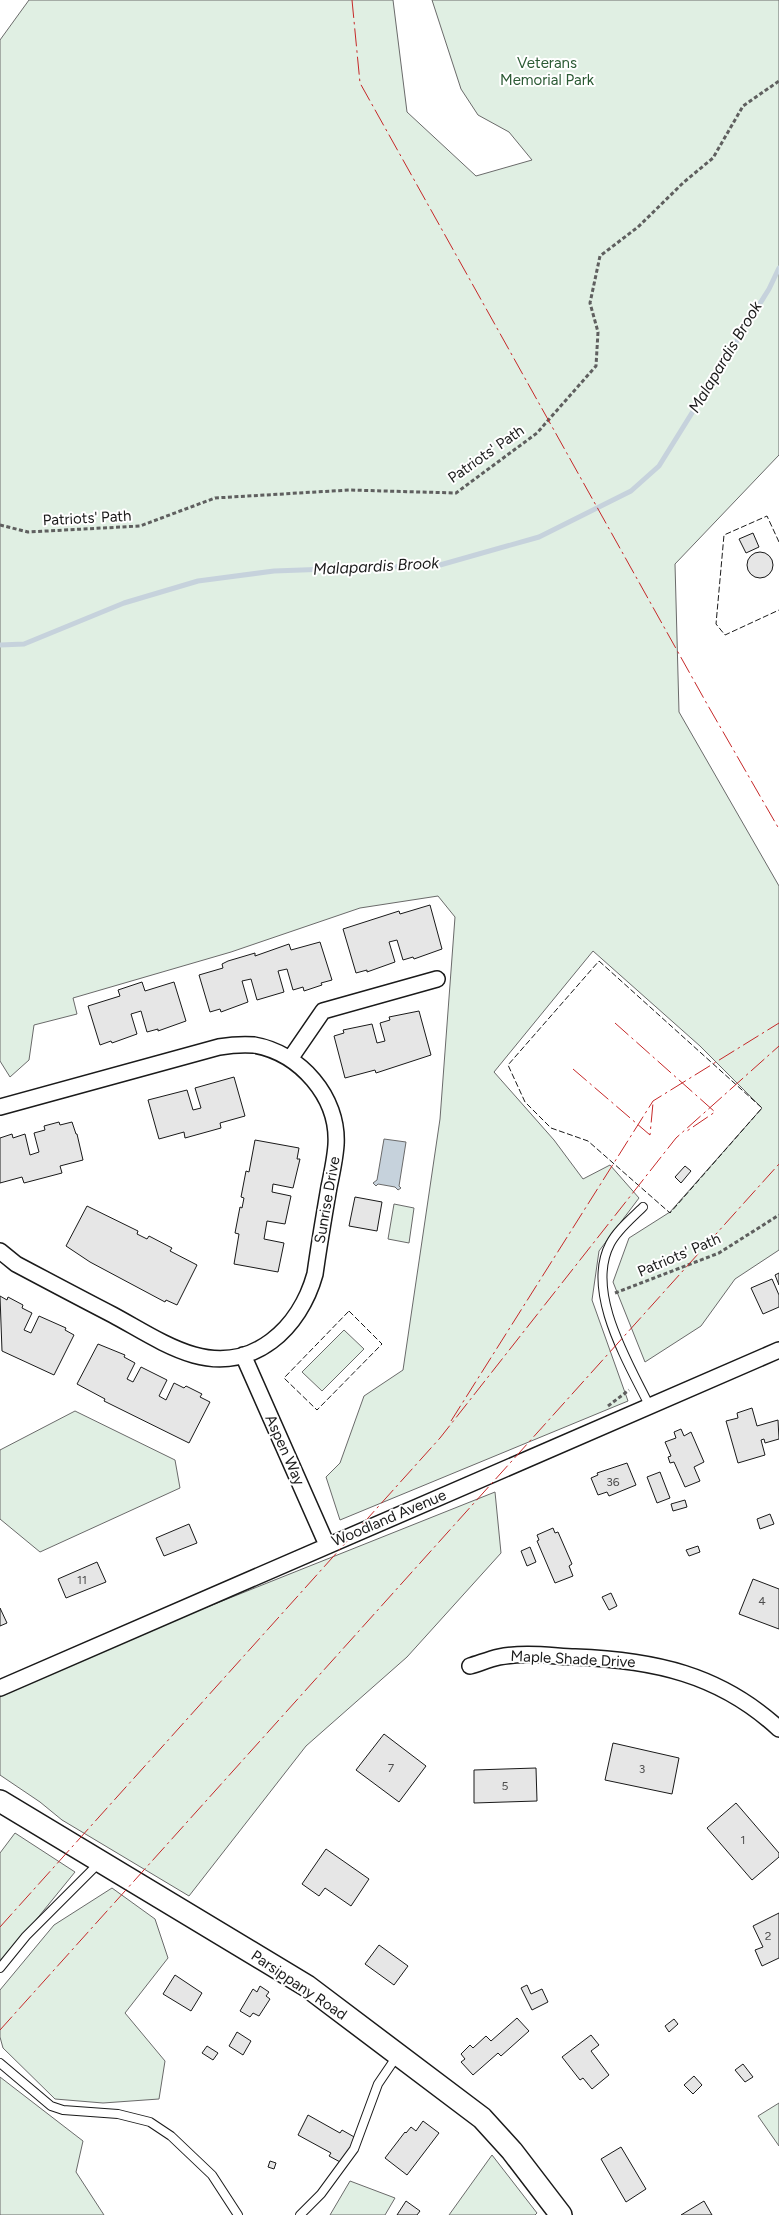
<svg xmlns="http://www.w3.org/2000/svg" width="779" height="2215" viewBox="0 0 779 2215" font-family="Figtree,sans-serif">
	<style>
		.green { fill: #e0efe3; stroke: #6a6a6a }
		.water { fill: #c6d2dc; stroke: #6a6a6a }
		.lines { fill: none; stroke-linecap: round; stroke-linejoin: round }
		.stream { stroke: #c6d2dc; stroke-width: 5 }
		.building { fill: #e6e6e6; stroke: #1a1a1a }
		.lane-casing { stroke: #1a1a1a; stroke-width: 10 }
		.street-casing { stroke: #1a1a1a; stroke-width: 18 }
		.secondary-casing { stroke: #1a1a1a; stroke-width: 24 }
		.path { stroke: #5f5f5f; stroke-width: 3; stroke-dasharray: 4 2.5; stroke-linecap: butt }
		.lane { stroke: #fff; stroke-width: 8 }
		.street { stroke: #fff; stroke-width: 15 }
		.secondary { stroke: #fff; stroke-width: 21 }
		.fence { stroke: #1a1a1a; stroke-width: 1; stroke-dasharray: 6 2.5; stroke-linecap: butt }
		.power { stroke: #c62828; stroke-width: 1; stroke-dasharray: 18 4 2.5 4; stroke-linecap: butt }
		.labels { text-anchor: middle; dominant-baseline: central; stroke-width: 4; stroke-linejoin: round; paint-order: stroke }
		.number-label { font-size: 12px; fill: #4d4d4d }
		.park-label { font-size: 15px; fill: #2b5a34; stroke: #fff }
		.street-label { font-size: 15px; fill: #1a1a1a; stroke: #fff }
		.water-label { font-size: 16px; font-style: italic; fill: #1a1a1a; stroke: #fff }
	</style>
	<rect width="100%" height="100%" fill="#fff"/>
	<path class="green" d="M29,0h364l14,112 69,64 56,-16 -23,-28 -31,-17 -17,-26 -29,-89h347v455l-104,109 4,148 100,174v364l-44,29 -34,47 -56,36 -32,-80 16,-44 41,-26 92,-104 -62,-62 -107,-95 -99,121 60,68 29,39 27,-14 29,33 -40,53 -7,49 36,101 -288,119 -14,-43 14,-14 24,-67 39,-26 37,-251 15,-202 -17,-21 -78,12 -129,44 -158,46 4,16 -43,11 -5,35 -19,17 -10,-16v-1021z
		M394,1204l20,4 -5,35 -21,-4z
		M344,1330l20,19 -42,42 -20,-19z
		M75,1411l100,49 5,28 -140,64 -40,-33v-69z
		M495,1492l6,61 -94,104 -101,89 -117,150 -127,-76 -22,-18 -40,-27v-78l122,-56z
		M15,1833l60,39 -75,92v-111z
		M112,1888l43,31 13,39 -43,55 40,48 -6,38 -56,4 -48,-4 -52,-51 -3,-11v-47l54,-65z
		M0,2077l83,64 -7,31 28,43h-104z
		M779,2103v43l-21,-30z
		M492,2155l45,58 -2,2h-86z
		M350,2181l45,17 -10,17h-55z"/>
	<path class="water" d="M384,1139l22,3 -7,44 2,2 -3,2 -3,-3 -17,-3 -2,2 -3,-3 4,-3z"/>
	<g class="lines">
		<path class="stream" d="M0,645l24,-1 100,-41 74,-22 76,-10 166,-6 99,-28 92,-46 28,-25 110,-177 10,-21"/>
	</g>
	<path class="building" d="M753,533l6,14 -13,6 -7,-14z
		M747 565a13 13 0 1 1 26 0a13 13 0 1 1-26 0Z
		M430,905l12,44 -28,10 -1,-2 -10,3 -6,-20 -8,2 6,20 -28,10v-2l-11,3 -13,-44 56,-18 1,3z
		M320,942l12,38 -11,3 1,2 -18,6 -1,-4 -10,3 -6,-21 -9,2 6,21 -27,8 -6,-21 -9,2 6,21 -27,10 -1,-3 -10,3 -11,-37 24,-7 -1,-4 6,-3 27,-8v3l34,-12 2,6z
		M142,982l3,9 29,-9 12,39 -28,10v-2l-11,3 -6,-21 -10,3 6,20 -25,9 -1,-2 -11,4 -12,-39 32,-10 -2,-6z
		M419,1011l12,44 -55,18 -1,-3 -30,8 -11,-42 10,-3 -1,-3 29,-6 5,19 8,-2 -5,-18 10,-3 -1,-3z
		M234,1077l11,39 -25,7 1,5 -36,10 -1,-6 -25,7 -11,-39 39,-10 6,20 8,-2 -6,-20z
		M59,1122l1,3 12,-3 4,12h1l6,26 -23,6 2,7 -38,10 -2,-6 -22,6v-45l12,-4 1,4 12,-4 5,21 9,-3 -5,-19 11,-3 -1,-4z
		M255,1140l44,8 -2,11h3l-7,29 -20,-4 -1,8 19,4 -6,28 -18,-3 -3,18 20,4 -6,29 -44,-8 5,-30 -4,-1 5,-26 2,1 2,-10 -3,-1 5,-26 3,1z
		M685,1166l6,5 -10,12 -6,-6z
		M355,1197l27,5 -5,29 -28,-5z
		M87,1206l51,25 -1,3 10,5 2,-3 23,12 -2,3 27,14 -20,40 -11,-5 -1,2 -75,-40 -24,-16z
		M779,1273v12l-4,-10z
		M772,1279l7,16v12l-16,7 -12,-26z
		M0,1296l7,4 1,-3 15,8 -1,3 10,5 -8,17 7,3 8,-17 27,12 -1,2 9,5 -20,40 -52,-24z
		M98,1344l27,11 -1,2 11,6 -8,16 6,3 8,-15 26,13 -8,16 7,4 8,-17 10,5 2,-2 16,8 -2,3 10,5 -21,41 -85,-42 1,-2 -28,-15z
		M752,1408l5,18 21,-6 1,19 -14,4 -1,-4 -3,1 4,15 -27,8 -12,-42 12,-3 -1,-5z
		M681,1429l3,7 7,-4 13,30 -10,5 6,14 -15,6 -11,-25 -4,1 -2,-6 3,-1 -6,-14 11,-4 -2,-6z
		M627,1463l9,22 -27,11 -2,-4 -9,3 -7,-17 7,-3 -1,-2z
		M660,1472l10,26 -13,5 -10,-26z
		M685,1500l2,7 -14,4 -2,-7z
		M770,1514l4,10 -14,5 -3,-10z
		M189,1524l8,19 -33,13 -8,-18z
		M553,1528l2,5 3,-1 14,32 -3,2 4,10 -18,7 -18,-42 2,-1 -2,-5z
		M698,1546l2,6 -11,4 -3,-6z
		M530,1547l6,15 -9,4 -6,-15z
		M97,1562l9,20 -40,16 -8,-19z
		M753,1579l26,10v40l-40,-15z
		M611,1593l6,13 -8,4 -7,-13z
		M0,1608l7,15 -7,3z
		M384,1734l42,32 -27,36 -43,-32z
		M613,1743l66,15 -7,36 -67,-14z
		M536,1768l1,33 -63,2v-33z
		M736,1803l43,50v4l-27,23 -45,-52z
		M326,1849l43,30 -18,27 -26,-18 -6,8 -17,-12z
		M779,1913v45l-17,8 -7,-16 8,-3 -10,-21z
		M379,1945l29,21 -14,19 -29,-21z
		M175,1975l27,18 -11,18 -28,-17z
		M527,1985l4,9 11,-5 6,13 -16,8 -11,-22z
		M260,1986l9,6 -3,4 4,3 -11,17 -6,-3 -3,4 -10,-6 13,-22 4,3z
		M517,2018l12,13 -28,25 -3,-3 -25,22 -12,-13 4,-3 -4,-5 9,-9 3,3 13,-12 5,5z
		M674,2019l4,5 -9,8 -4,-6z
		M237,2032l14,9 -8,14 -14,-9z
		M591,2035l8,10 -8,6 18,24 -17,14 -9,-11 -3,2 -18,-23z
		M207,2046l11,7 -5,7 -11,-7z
		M743,2064l10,13 -8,5 -10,-12z
		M694,2076l8,9 -9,9 -9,-9z
		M308,2115l32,18 2,-3 14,8 -14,25 -13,-7 2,-3 -33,-18z
		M423,2121l16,12 -32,42 -22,-17 20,-26 1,1 5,-6 5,4z
		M621,2147l25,42 -20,13 -25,-43z
		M270,2161l6,2 -2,6 -6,-2z
		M406,2201l14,10 -3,4h-20z
		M704,2201l8,14h-31z"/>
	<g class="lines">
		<defs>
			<path id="lane" d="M643,1207c-11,11 -26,23 -33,37 -25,48 18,118 39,161
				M0,1968l26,-32 73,-73
				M0,2063l51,43 12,4 55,4 32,8 21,14 41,39 26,40
				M300,2215l21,-21 33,-45 24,-65 19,-28"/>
			<path id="street" d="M290,1059l33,-48 114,-32
				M0,1107l219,-60c12,-2 23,-3 35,-2 46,8 85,52 82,100 -1,14 -4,28 -7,42 -5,29 -10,58 -14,87 -15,54 -61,98 -121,81 -28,-8 -55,-26 -81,-40 -33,-17 -65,-34 -97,-51l-16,-13
				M243,1355l84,190
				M470,1666c10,-3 20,-7 29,-9 25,-5 52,-1 76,0 78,3 145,17 204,72
				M0,1688l779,-338"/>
			<path id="secondary" d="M0,1801l307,185 175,132 30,33 49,64"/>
		</defs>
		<use href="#lane" class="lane-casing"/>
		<use href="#street" class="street-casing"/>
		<use href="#secondary" class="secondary-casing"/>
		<path class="path" d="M0,525l28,7 112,-6 75,-28 134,-8 107,3 81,-60 59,-67 2,-34 -8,-29 10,-47 38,-29 46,-45 29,-24 30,-52 36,-25
			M615,1293l104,-40 60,-38
			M608,1406l21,-16"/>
		<use href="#lane" class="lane"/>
		<use href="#street" class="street"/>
		<use href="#secondary" class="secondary"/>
		<path class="fence" d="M779,542l-12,-26 -43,19 -8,89 9,11 54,-25
			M599,961l163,147 -92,105 -82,-72 -37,-13 -26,-26 -17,-37z
			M349,1311l33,33 -65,66 -33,-32z"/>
		<path class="power" d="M352,0l8,83 347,621 72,125
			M615,1023l100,89 -28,19
			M573,1069l77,66 3,-32
			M451,1421l202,-320 126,-78
			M0,1927l440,-489 236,-300 103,-92
			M0,2030l779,-866"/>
	</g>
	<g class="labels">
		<g class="number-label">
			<text x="613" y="1482">36</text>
			<text x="82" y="1580">11</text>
			<text x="762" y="1601">4</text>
			<text x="391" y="1768">7</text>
			<text x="642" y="1769">3</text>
			<text x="505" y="1786">5</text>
			<text x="743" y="1840">1</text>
			<text x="768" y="1936">2</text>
		</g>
		<g class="park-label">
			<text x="547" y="63">Veterans<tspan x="547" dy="17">Memorial Park</tspan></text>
		</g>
		<g class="street-label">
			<text transform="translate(486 454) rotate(-35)">Patriots' Path</text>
			<text transform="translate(87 518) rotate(-3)">Patriots' Path</text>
			<text transform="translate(327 1200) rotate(-80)">Sunrise Drive</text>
			<text transform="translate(679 1255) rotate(-23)">Patriots' Path</text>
			<text transform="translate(285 1450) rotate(66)">Aspen Way</text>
			<text transform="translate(389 1518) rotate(-23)">Woodland Avenue</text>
			<text transform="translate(573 1659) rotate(3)">Maple Shade Drive</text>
			<text transform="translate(299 1985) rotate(34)">Parsippany Road</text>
		</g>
		<g class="water-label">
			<text transform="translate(725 357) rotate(-59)">Malapardis Brook</text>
			<text transform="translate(376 566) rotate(-3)">Malapardis Brook</text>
		</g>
	</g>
</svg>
